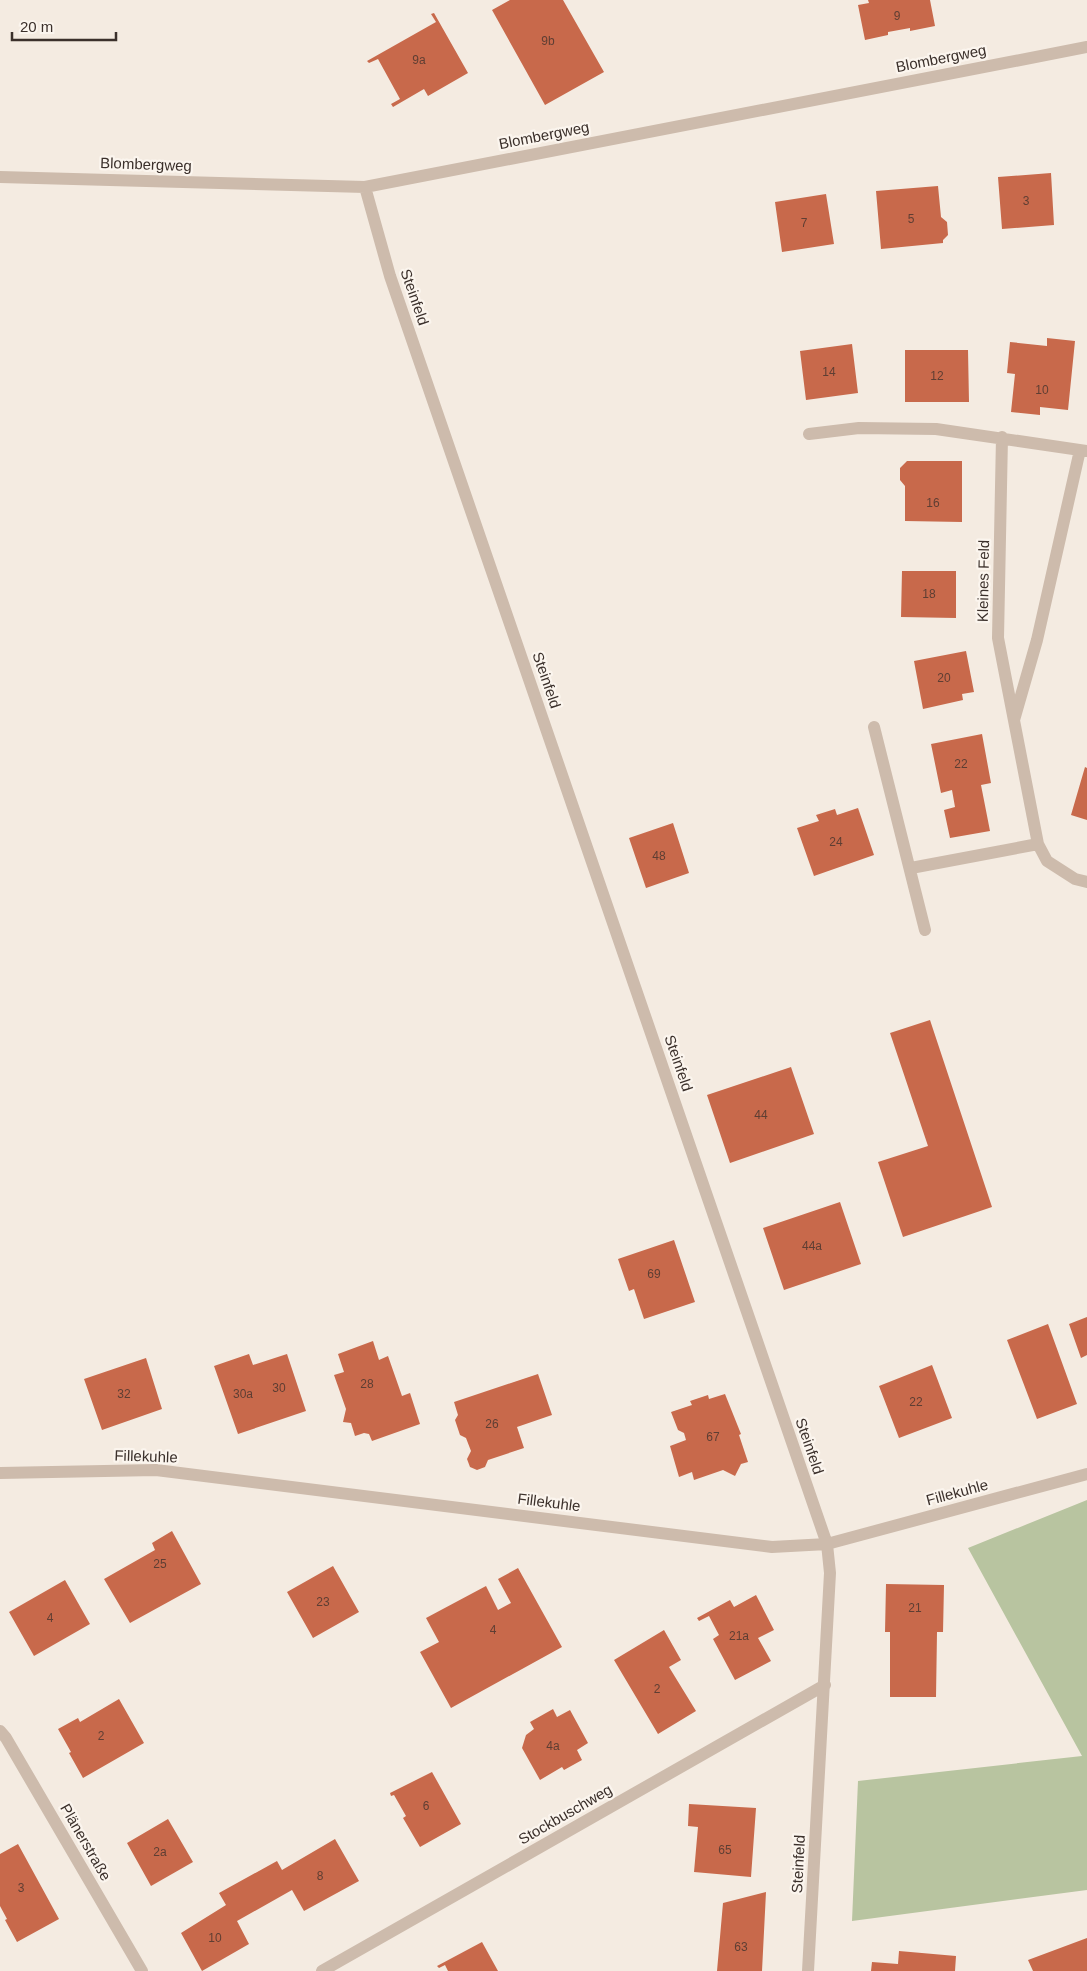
<svg xmlns="http://www.w3.org/2000/svg" width="1087" height="1971" viewBox="0 0 1087 1971" font-family="Helvetica,sans-serif">
	<style>
		.green { fill: #b8c4a0 }
		.building { fill: #c8694b }
		.lines { fill: none; stroke-linecap: round; stroke-linejoin: round }
		.minor { stroke: #cdbbac; stroke-width: 12 }
		.labels { text-anchor: middle; dominant-baseline: central; stroke-width: 4.5; stroke-linejoin: round; paint-order: stroke }
		.number-label { font-size: 12px; fill: #5e3e33 }
		.street-label { font-size: 15px; fill: #3b302b; stroke: #fbf5ee }
	</style>
	<rect width="100%" height="100%" fill="#f4ebe1"/>
	<path class="green" d="M1087,1500v390l-235,31 6,-140 224,-25 -114,-208z"/>
	<path class="building" d="M510,0h53l41,72 -59,33 -53,-95z
		M868,0h62l5,26 -25,5v-3l-22,4v3l-23,5 -7,-35 11,-2z
		M434,13l34,60 -40,23 -4,-7 -31,18 -2,-3 9,-5 -22,-40 -9,4 -2,-2 69,-39 -5,-8z
		M1051,173l3,52 -52,4 -4,-52z
		M938,186l3,31 6,5 1,13 -5,5v3l-62,6 -5,-58z
		M826,194l8,50 -52,8 -7,-50z
		M1047,338l28,3 -7,69 -28,-3v8l-29,-3 4,-38 -8,-1 3,-31 37,4z
		M852,344l6,49 -52,7 -6,-49z
		M905,350h63l1,52h-64z
		M907,461h55v61l-57,-1v-35l-5,-6v-12z
		M902,571h54v47l-55,-1z
		M966,651l8,41 -12,2 1,6 -40,9 -9,-48z
		M982,734l9,49 -10,2 9,46 -40,7 -6,-28 11,-3 -3,-17 -11,3 -10,-49z
		M1085,767l2,1v52l-16,-5z
		M858,808l16,47 -60,21 -17,-48 22,-7 -3,-6 19,-6 2,6z
		M673,823l16,50 -43,15 -17,-50z
		M930,1020l62,187 -89,30 -25,-75 50,-16 -38,-113z
		M791,1067l23,67 -84,29 -23,-68z
		M840,1202l21,62 -77,26 -21,-62z
		M674,1240l21,62 -51,17 -10,-30 -5,2 -11,-32z
		M1087,1317v38l-6,3 -12,-34z
		M1048,1324l29,80 -40,15 -30,-79z
		M373,1341l6,19 9,-4 14,40 8,-3 10,31 -48,17 -3,-7 -5,-1 -9,3 -4,-13 -8,-1 3,-13 -12,-34 10,-3 -6,-18z
		M249,1354l4,11 34,-11 19,57 -68,23 -24,-68z
		M146,1358l16,51 -60,21 -18,-51z
		M932,1365l20,53 -53,20 -20,-52z
		M538,1374l14,41 -35,12 7,21 -36,12 -3,7 -8,3 -7,-3 -3,-8 4,-8 -5,-13 -6,-3 -5,-15 3,-5 -4,-13z
		M725,1394l16,40 -2,1 9,27 -7,2 -6,12 -12,-6 -29,10 -2,-8 -13,5 -9,-31 16,-6 -2,-7 -6,-3 -7,-18 21,-7 -2,-4 18,-6 1,4z
		M172,1531l29,53 -71,39 -26,-44 51,-29 -3,-7z
		M333,1566l26,46 -46,26 -26,-46z
		M518,1568l44,79 -111,61 -31,-56 19,-10 -13,-24 60,-32 12,24 13,-7 -13,-24z
		M65,1580l25,44 -56,32 -25,-44z
		M886,1584l58,1 -1,47h-6l-1,65h-46v-65h-5z
		M756,1595l18,35 -16,8 13,23 -36,19 -22,-41 6,-4 -10,-19 -10,5 -2,-3 33,-18 4,7z
		M664,1630l17,30 -12,7 27,44 -38,23 -44,-74z
		M119,1699l25,44 -61,35 -14,-25 2,-1 -13,-23 20,-11 2,4z
		M553,1709l4,8 13,-7 18,33 -11,7 5,10 -18,10 -2,-3 -22,13 -18,-32 4,-13 8,-6 -4,-7z
		M432,1772l29,52 -41,23 -17,-29 3,-2 -12,-21 -3,1 -1,-3z
		M689,1804l67,4 -5,69 -57,-5 4,-45 -10,-1z
		M168,1819l25,43 -42,24 -24,-43z
		M335,1839l24,42 -55,30 -12,-21 -55,31 12,23 -47,27 -21,-38 45,-28 -7,-12 58,-32 5,9z
		M18,1844l41,75 -42,23 -12,-22 2,-1 -7,-13v-52z
		M766,1892l-4,79h-45l6,-68z
		M1087,1938v33h-54l-5,-11z
		M482,1942l16,29h-50l-3,-6 -6,3 -2,-2z
		M899,1951l57,5 -1,15h-84l1,-9 26,2z"/>
	<g class="lines">
		<path class="minor" d="M0,177l365,10 722,-140
			M365,187l25,89 437,1268 3,29 -22,398
			M809,434l50,-6 77,1 151,22
			M1002,437l-4,201 40,206 9,17 28,18 12,3
			M1014,720l23,-80 43,-190
			M874,727l51,203
			M911,868l127,-24
			M0,1473l156,-3 616,77 55,-3 260,-70
			M0,1731l6,7 136,233
			M322,1971l503,-286"/>
	</g>
	<g class="labels">
		<g class="number-label">
			<text x="897" y="16">9</text>
			<text x="548" y="41">9b</text>
			<text x="419" y="60">9a</text>
			<text x="1026" y="201">3</text>
			<text x="911" y="219">5</text>
			<text x="804" y="223">7</text>
			<text x="829" y="372">14</text>
			<text x="937" y="376">12</text>
			<text x="1042" y="390">10</text>
			<text x="933" y="503">16</text>
			<text x="929" y="594">18</text>
			<text x="944" y="678">20</text>
			<text x="961" y="764">22</text>
			<text x="836" y="842">24</text>
			<text x="659" y="856">48</text>
			<text x="761" y="1115">44</text>
			<text x="812" y="1246">44a</text>
			<text x="654" y="1274">69</text>
			<text x="367" y="1384">28</text>
			<text x="279" y="1388">30</text>
			<text x="124" y="1394">32</text>
			<text x="243" y="1394">30a</text>
			<text x="916" y="1402">22</text>
			<text x="492" y="1424">26</text>
			<text x="713" y="1437">67</text>
			<text x="160" y="1564">25</text>
			<text x="323" y="1602">23</text>
			<text x="915" y="1608">21</text>
			<text x="50" y="1618">4</text>
			<text x="493" y="1630">4</text>
			<text x="739" y="1636">21a</text>
			<text x="657" y="1689">2</text>
			<text x="101" y="1736">2</text>
			<text x="553" y="1746">4a</text>
			<text x="426" y="1806">6</text>
			<text x="725" y="1850">65</text>
			<text x="160" y="1852">2a</text>
			<text x="320" y="1876">8</text>
			<text x="21" y="1888">3</text>
			<text x="215" y="1938">10</text>
			<text x="741" y="1947">63</text>
		</g>
		<g class="street-label">
			<text transform="translate(941 58) rotate(-11)">Blombergweg</text>
			<text transform="translate(544 135) rotate(-11)">Blombergweg</text>
			<text transform="translate(146 164) rotate(2)">Blombergweg</text>
			<text transform="translate(415 297) rotate(71)">Steinfeld</text>
			<text transform="translate(983 581) rotate(-89)">Kleines Feld</text>
			<text transform="translate(547 680) rotate(71)">Steinfeld</text>
			<text transform="translate(679 1063) rotate(71)">Steinfeld</text>
			<text transform="translate(810 1446) rotate(71)">Steinfeld</text>
			<text transform="translate(146 1456) rotate(2)">Fillekuhle</text>
			<text transform="translate(957 1492) rotate(-15)">Fillekuhle</text>
			<text transform="translate(549 1502) rotate(7)">Fillekuhle</text>
			<text transform="translate(565 1814) rotate(-30)">Stockbuschweg</text>
			<text transform="translate(86 1842) rotate(60)">Plänerstraße</text>
			<text transform="translate(798 1864) rotate(-87)">Steinfeld</text>
		</g>
	</g>
	<path d="M12 32v8h104v-8" fill="none" stroke="#3b302b" stroke-width="2.5"/>
	<text x="20" y="32" font-size="15" fill="#3b302b" stroke="#fbf5ee" stroke-width="4" paint-order="stroke">20 m</text>
</svg>
